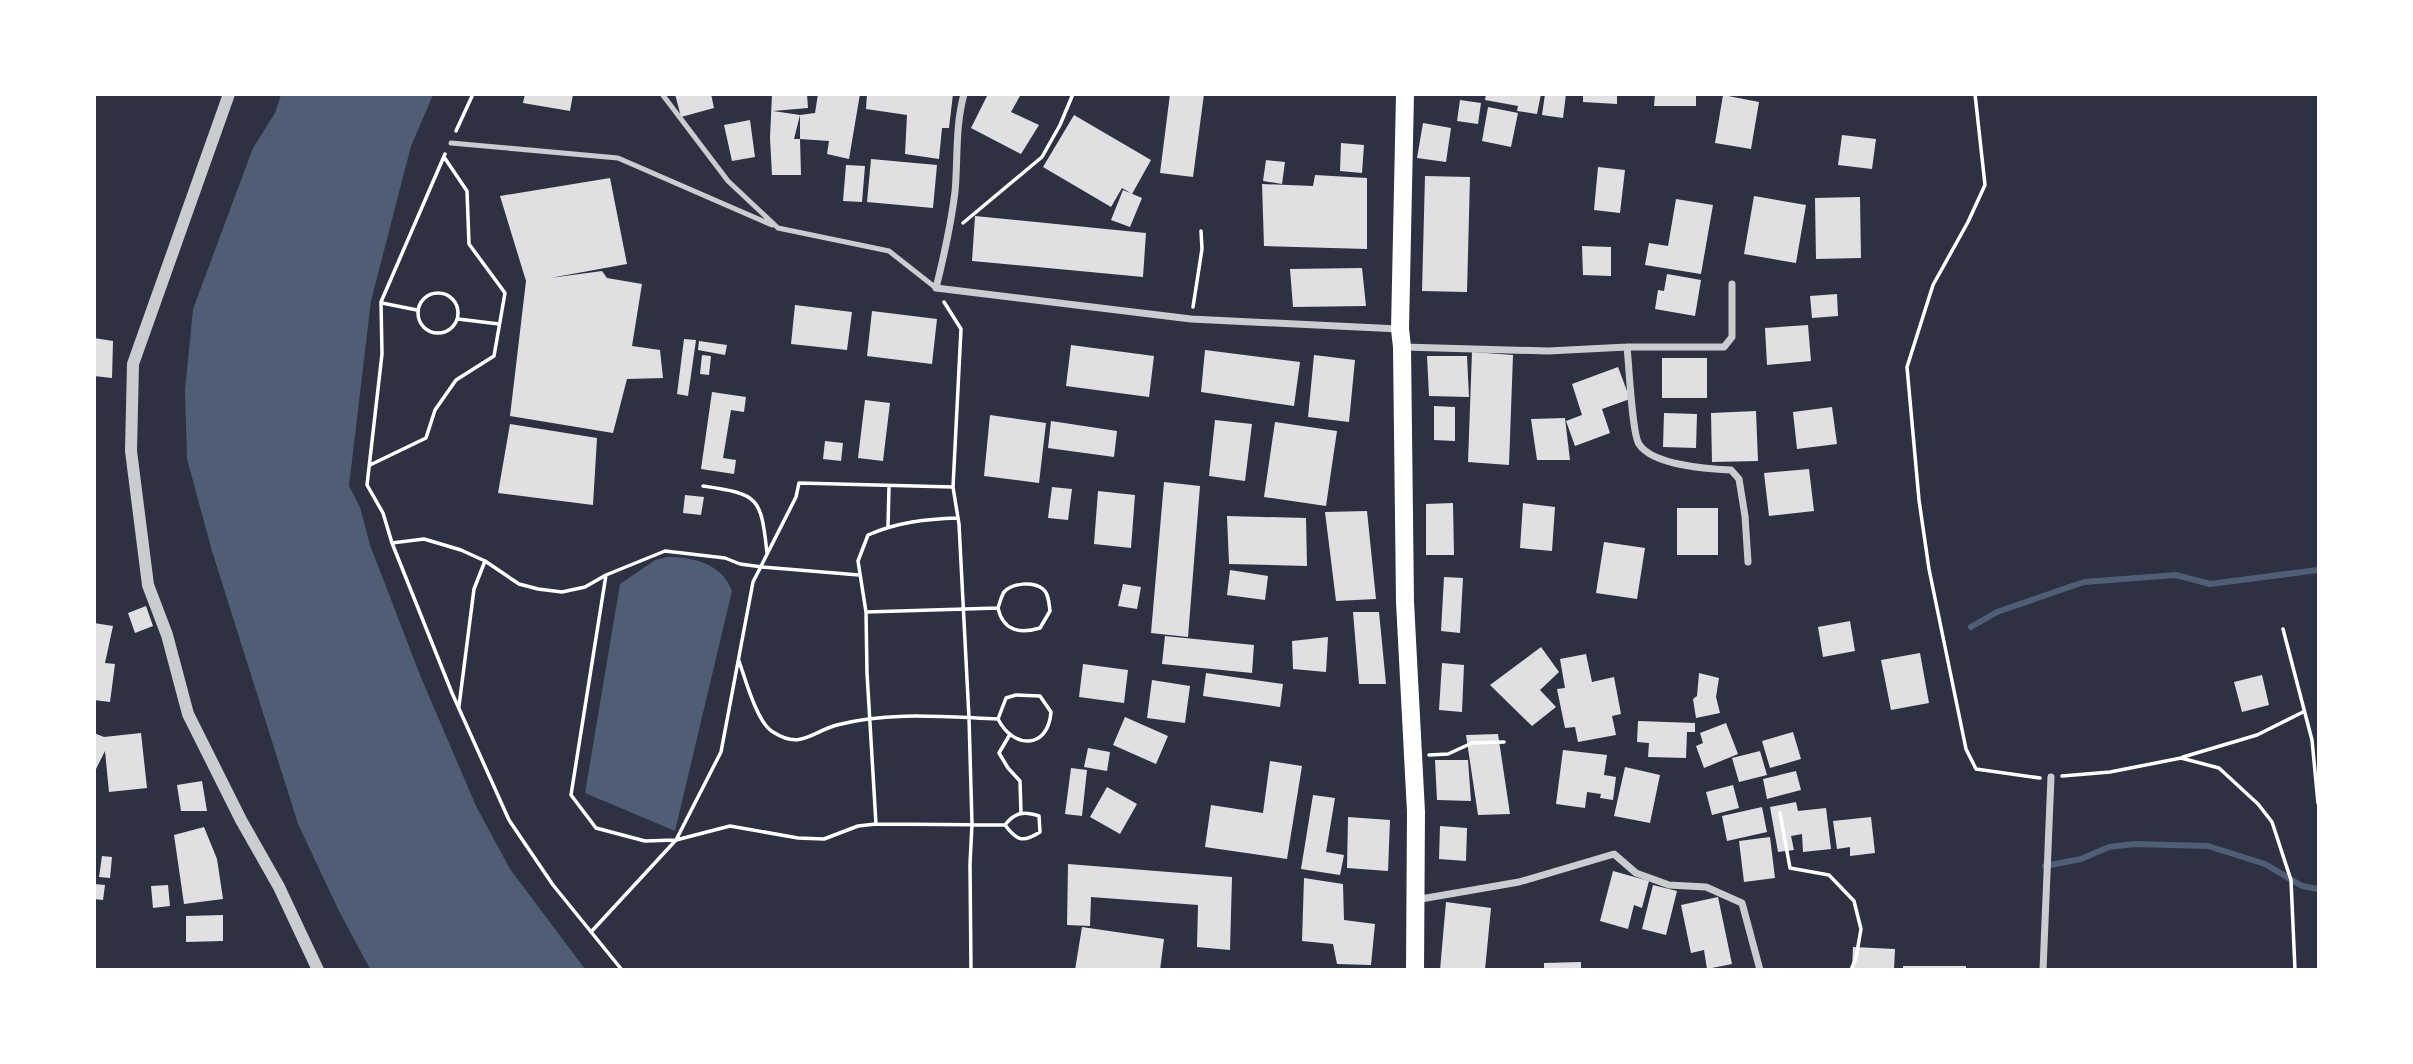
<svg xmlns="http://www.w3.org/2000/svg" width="2413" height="1064" viewBox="0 0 2413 1064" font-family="'Alegreya Sans',sans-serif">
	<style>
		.water { fill: #4f5d75 }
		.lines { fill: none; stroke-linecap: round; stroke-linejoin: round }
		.stream { stroke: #4f5d75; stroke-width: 6 }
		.building { fill: #e0e0e3 }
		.path { stroke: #fff; stroke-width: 3.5 }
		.service { stroke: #caccd0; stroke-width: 5 }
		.minor { stroke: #caccd0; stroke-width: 7 }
		.tertiary { stroke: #caccd0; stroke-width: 12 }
		.primary { stroke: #fff; stroke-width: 18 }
	</style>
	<rect width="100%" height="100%" fill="#2d3142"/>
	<path class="water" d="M281,95h152l-22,51 -40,155 -22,185 11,21 10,38 50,130 56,131 34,63 75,100h-215l-31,-58 -41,-87 -86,-273 -25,-92 -2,-69 8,-81 60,-161 22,-35z
		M667,557c28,0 55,7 65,34l-57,240 -90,-38 35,-209 35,-24z"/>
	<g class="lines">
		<path class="stream" d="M1971,627l26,-15 87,-30 92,-7 34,9 108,-14
			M2045,866l36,-7 28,-12 25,-3 74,2 57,18 37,22 16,3"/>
	</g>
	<path class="building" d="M525,94h48l-3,17 -47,-8z
		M675,94h36l3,14 -33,9z
		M772,94h35l1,14 -35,3 27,4 15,-2 3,-19h42l-11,65 -22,-5 2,-13 -29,-2v-24l-6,24h6l1,36h-29l-2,-37z
		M867,94h86l-4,34h-7l-3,31 -34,-5 2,-39 -41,-6z
		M988,94h33l-10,18 28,13 -18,29 -50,-26z
		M1170,94h34l-11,83 -33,-4z
		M1486,94h55l-4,20 -20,-3 1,-5 -33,-6z
		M1545,94h21l-3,24 -21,-3z
		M1583,94h34v10l-34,-2z
		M1655,94h41v12h-42z
		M1723,95l36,7 -8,47 -36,-6z
		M1460,100l21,3 -3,21 -21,-3z
		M1488,107l30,6 -7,34 -29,-6z
		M1074,115l77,45 -19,34 -10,-6 -11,19 -68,-40z
		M750,120l5,37 -23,4 -8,-36z
		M1423,123l28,5 -5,34 -29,-4z
		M1842,135l34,4 -4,30 -34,-4z
		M1341,143l23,2 -2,28 -22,-2z
		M871,159l66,6 -4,43 -66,-6z
		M1266,160l19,2 -3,22 -19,-3z
		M846,165l19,1 -3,36 -19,-1z
		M1598,167l27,3 -5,43 -26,-3z
		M1315,175l52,3v71l-103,-3 -2,-62 51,2z
		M1425,176l45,1 -3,115 -45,-1z
		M610,178l17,86 -77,14 52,-7 5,7 35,6 -10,62 28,4 3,28 -36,1 -14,54 -103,-17 16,-135 -26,-85z
		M1123,190l19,8 -12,29 -19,-7z
		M1754,196l52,9 -10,58 -52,-9z
		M1860,197l1,61 -45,1 -1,-61z
		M1676,199l37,6 -12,69 -56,-9 4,-22 19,3z
		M975,216l171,17 -3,44 -171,-16z
		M1582,246l29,1v29l-28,-1z
		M1362,268l4,38 -73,1 -3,-38z
		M1667,274l34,6 -6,36 -40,-7 3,-19 6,1z
		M1837,294l1,22 -26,2 -2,-22z
		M795,305l57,7 -5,38 -56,-6z
		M872,311l65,8 -5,45 -65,-8z
		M1808,325l3,36 -44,4 -2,-37z
		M94,338l19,3 -1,37 -18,-2z
		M684,339l12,1 -8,56 -11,-2z
		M699,341l28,4 -2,10 -27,-5z
		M1071,345l83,11 -5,41 -83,-11z
		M1205,350l95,12 -6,44 -93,-14z
		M1472,352l41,3 -4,110 -41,-3z
		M702,355l9,1 -2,19 -9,-1z
		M1314,355l41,5 -6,62 -41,-5z
		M1427,356h40l2,41 -40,-1z
		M1662,358h45v40h-45z
		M1618,367l12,32 -28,10 8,24 -35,13 -9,-25 16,-6 -10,-31z
		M712,392l34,5 -2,15 -13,-2 -8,48 13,2 -2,14 -33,-5z
		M865,400l25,3 -7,58 -25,-3z
		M1434,406l21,1v34l-21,-1z
		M1832,407l5,37 -40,5 -4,-37z
		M1756,411l2,50 -46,1 -1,-49z
		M1664,413l33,1 -1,34 -33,-1z
		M990,415l56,8 -7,60 -55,-7z
		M1565,418l5,42h-33l-6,-41z
		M1215,420l37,4 -7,57 -36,-5z
		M1051,421l66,10 -3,26 -66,-9z
		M1275,422l62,9 -11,75 -62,-9z
		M510,424l87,14 -4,67 -95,-12z
		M825,441l18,2 -2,18 -18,-2z
		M1809,469l5,42 -45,5 -5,-43z
		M1164,482l36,4 -12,151 -37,-4z
		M1052,487l20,2 -4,31 -20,-2z
		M1098,491l37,4 -4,53 -37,-4z
		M685,495l19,2 -3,18 -18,-2z
		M1453,503l1,52h-28v-51z
		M1523,503l32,4 -3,44 -32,-3z
		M1677,508h41v47h-41z
		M1367,511l9,88 -40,2 -11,-89z
		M1227,516l79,2 1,48 -78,-2z
		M1604,542l41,6 -8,51 -41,-6z
		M1230,570l38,6 -3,24 -38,-5z
		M1444,577l19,1 -3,55 -19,-2z
		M1123,584l18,3 -4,22 -19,-3z
		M146,606l7,20 -18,7 -7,-20z
		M1353,612h26l7,72h-27z
		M1850,621l5,30 -32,6 -5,-30z
		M94,623l19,3 -8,37 10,1 -5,38 -16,-2z
		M1165,636l89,9 -2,28 -90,-9z
		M1328,637l-2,35 -33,-3 -1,-28z
		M1541,647l18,25 -19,18 16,17 -24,19 -42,-41z
		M1920,653l9,50 -38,7 -10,-50z
		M1586,654l6,28 22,-5 7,37 -9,2 4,19 -38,7 -3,-15 -10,1 -8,-39 8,-1 -5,-29z
		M1442,663l22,2 -2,47 -23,-2z
		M1083,664l45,6 -4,33 -45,-6z
		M1206,673l77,11 -3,23 -77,-11z
		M1699,673l20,5 -3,19 4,16 -24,5 -3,-19 4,-3z
		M2262,675l7,30 -27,7 -8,-30z
		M1152,680l38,6 -5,37 -38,-5z
		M1125,717l43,19 -12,28 -43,-19z
		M1638,721l57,2v9h-8l-1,26 -38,-1 1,-14 -12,-1z
		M1726,723l12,31 -34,14 -8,-22 7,-3 -3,-10z
		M1793,732l8,27 -31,9 -8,-27z
		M94,733l10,4 37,-4 6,55 -38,4 -4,-41 -11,22z
		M1498,734l12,80 -32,1 -12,-80z
		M1088,748l22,4 -3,19 -23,-4z
		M1563,750l44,5 -3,20 12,2 -3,23 -13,-2 1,-4 -14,-2 -2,16 -29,-4z
		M1760,751l7,24 -28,7 -7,-24z
		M1435,760h33l3,41 -34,-1z
		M1270,761l32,5 -15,93 -82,-12 6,-42 52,8z
		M1625,767l35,8 -10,48 -36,-7z
		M1071,768l16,2 -5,46 -17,-2z
		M1796,771l5,19 -34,9 -4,-20z
		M202,781l5,30h-26l-4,-26z
		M1733,785l6,23 -27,7 -6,-23z
		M1107,787l30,17 -17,30 -30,-17z
		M1313,795l22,3 -9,54 18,3 -4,20 -39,-6z
		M1796,802l2,9 28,-3 5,41 -28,3 -1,-18 -11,2 3,14 -16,2 -8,-45z
		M1762,807l5,25 -40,9 -5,-25z
		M1348,817l42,3 -2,51 -41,-3z
		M1871,817l4,36 -25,3v-9l-13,2 -4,-28z
		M1440,826l27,2 -1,33 -27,-2z
		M204,827l13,32 6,40 -39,5 -10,-69z
		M1770,837l5,41 -31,4 -5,-41z
		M102,856l10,1 -2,21 -11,-1z
		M1068,864l164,13 -2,73 -33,-3 1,-42 -107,-8 -1,29 -23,-1z
		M1613,871l36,10 -7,27 -8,-3 -6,24 -28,-8z
		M1304,878l39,6 1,36 31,4 -4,41 -34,-1 -4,-20 -31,-3z
		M94,884l11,1 -2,15 -9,-1z
		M168,885l2,21 -17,2 -2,-22z
		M1653,885l24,6 -11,44 -24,-6z
		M1718,897l14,67 -25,5 -3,-19 -13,3 -10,-48z
		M1446,902l45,6 -6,62h-45z
		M223,915v26l-37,1v-26z
		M1082,927l82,12 -4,31h-85z
		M1853,947l42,2 -1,21h-42z
		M1581,962v8h-37v-7z
		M1903,966h63v4h-63z"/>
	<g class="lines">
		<path class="path" d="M1975,94l10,91 -17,37 -35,63 -26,82 12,133 10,69 37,180 10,20 64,9
			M456,131l17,-37
			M445,154l-64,148 1,52 -15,131 16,28 9,30 60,150 57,127 44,65 69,85
			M963,223l79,-66 18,-32 13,-31
			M418 313a20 20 0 1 1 40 0a20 20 0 1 1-40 0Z
			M944,302l17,27 -8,158 6,37 10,194 3,106 -2,40 1,106
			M382,303l35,7
			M1193,307l9,-58 -1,-18
			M458,319l41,5
			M370,465l56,-27 9,-28 21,-30 38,-24 11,-63 -36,-49 -2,-53 -23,-34
			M703,486c56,8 58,11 64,67
			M888,526l1,-39
			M392,543l32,-4 37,11 24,11 34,23 19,5 24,3 23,-5 21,-12 59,-24 60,7 15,6 22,3 97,8
			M606,575l-35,220 25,33 49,13 31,-1 54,-14 68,12 26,1 34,-13 18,-2 129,1c10,-13 19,-14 34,-9l1,16c-17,11 -23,9 -35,-7
			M866,612l132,-4c2,-6 3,-11 6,-16 8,-9 29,-11 39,-3 6,5 6,15 7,22l-10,17c-20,6 -37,3 -42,-20
			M2283,629l29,111 6,63
			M739,661c6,17 18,62 34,71 28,18 38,0 64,-7 52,-14 109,-8 161,-6l8,-21 10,-3 24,1 11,16c-3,38 -38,37 -53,7
			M459,706l15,-117 11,-28
			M1009,736l-10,17 9,15 12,13 1,32
			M1429,755l19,-1 24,-11 32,-1
			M2183,757l74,-22 46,-23
			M2062,776l48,-4 71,-14 38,10 39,36 14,18 19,58 4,90
			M1780,813l10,55 39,7 25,26 7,28 -5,29 -5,12
			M876,824l-9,-151 -1,-61 -8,-51 10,-26c30,-13 58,-16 90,-17
			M591,932l85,-92 45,-88 32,-170 43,-85 3,-14 154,4"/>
		<path class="service" d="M662,94l66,87 50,47 111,23 47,37
			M451,143l167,15 154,67"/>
		<path class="minor" d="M964,94c-9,33 -6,65 -9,98 -4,32 -11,64 -19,96l255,31 208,10
			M1403,347l145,4 79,-4h97l8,-10v-53
			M1627,347c2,17 5,87 12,97 13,21 69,25 92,26l8,9 6,37 3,46
			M1415,900l104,-18 95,-28 22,19 33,12 37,2 36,16 18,67
			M2043,970l8,-193"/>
		<path class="tertiary" d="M229,94l-96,270 -2,87 17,134 19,50 21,79 53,106 38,67 39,83"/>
		<path class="primary" d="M1405,94l-5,235 2,18 3,255 11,210 -1,158"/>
	</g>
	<rect width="2413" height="1064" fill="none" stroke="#ffffff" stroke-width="192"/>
</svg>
